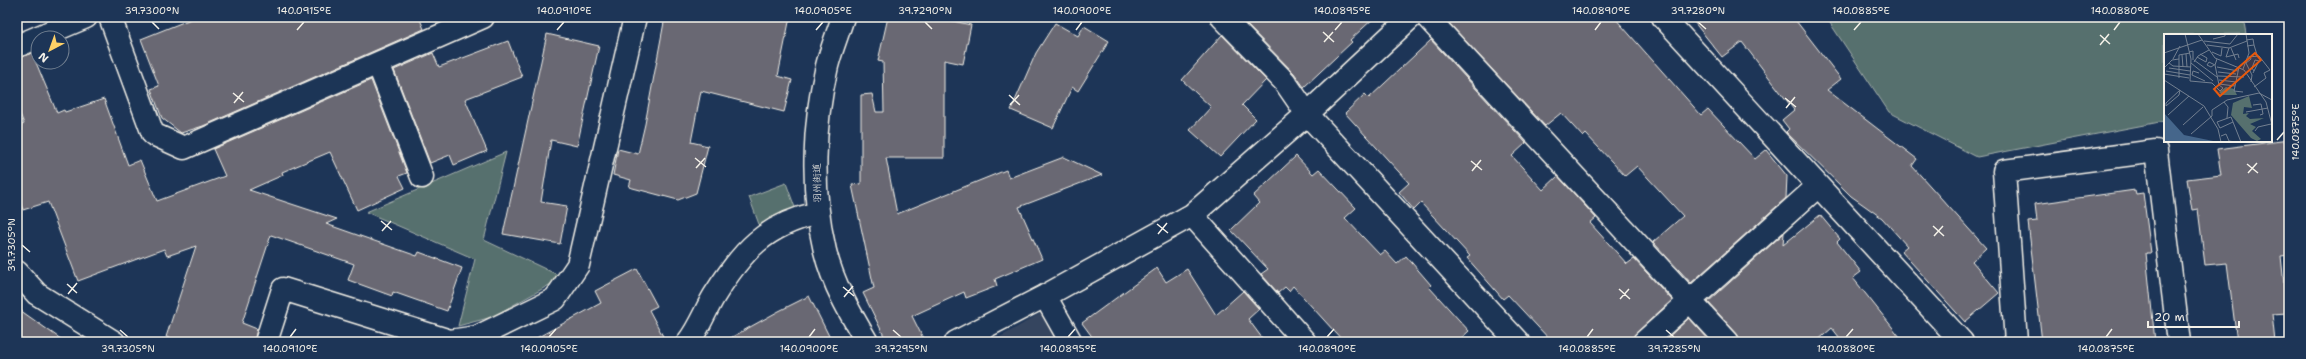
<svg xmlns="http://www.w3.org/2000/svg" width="2306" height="359" viewBox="0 0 2306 359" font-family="'Shantell Sans','Klee One',sans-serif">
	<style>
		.built { fill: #34445f }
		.green { fill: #56706e; stroke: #a5b0ab }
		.building { fill: #696773; stroke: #f4f1e8 }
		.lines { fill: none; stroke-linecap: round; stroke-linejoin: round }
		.street-casing { stroke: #f4f1e8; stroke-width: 25 }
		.secondary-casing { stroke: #f4f1e8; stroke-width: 25 }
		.street { stroke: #1d3557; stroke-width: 22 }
		.secondary { stroke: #1d3557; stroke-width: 22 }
		.ticks { fill: none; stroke: #f4f1e8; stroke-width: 1.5 }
		.labels { text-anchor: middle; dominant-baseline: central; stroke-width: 3.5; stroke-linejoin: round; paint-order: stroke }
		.street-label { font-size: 10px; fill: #f4f1e8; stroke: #1d3557 }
		.inset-road { fill: none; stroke: #738091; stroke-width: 1 }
		.view { fill: #e8590c; fill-opacity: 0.15; stroke: #e8590c; stroke-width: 2 }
		.inset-edge { fill: none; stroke: #f4f1e8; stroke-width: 2 }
		.neatline { fill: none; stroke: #f4f1e8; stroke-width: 1.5 }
		.ticks-label { font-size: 10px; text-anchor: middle; fill: #f4f1e8 }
	</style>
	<rect width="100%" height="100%" fill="#1d3557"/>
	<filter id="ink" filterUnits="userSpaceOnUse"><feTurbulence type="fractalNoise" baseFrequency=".025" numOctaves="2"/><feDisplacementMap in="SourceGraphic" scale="8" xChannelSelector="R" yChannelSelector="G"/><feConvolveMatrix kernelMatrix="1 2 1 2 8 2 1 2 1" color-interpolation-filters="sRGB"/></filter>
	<g filter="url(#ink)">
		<path class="built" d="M1044,311l19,31h-71z"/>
		<path class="green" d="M1826,17h417l3,17 -81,1v86l-188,36 -88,-45z
			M506,152l-22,88 74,35 -7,9 -59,33 -34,9 17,-67 -109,-47z
			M786,183l11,30 -37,14 -11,-30z"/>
		<path class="building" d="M196,17h223l5,12 -221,97 -22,7 -19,-15 -11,-29 8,-3 -18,-47z
			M665,17h125l-12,59 14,4 -8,32 -83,-21 -10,51 17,4 -12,47 -18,7 -49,-13 2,-7 -18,-5 5,-26 20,5 7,-30z
			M888,17h47l36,8 -8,39 -19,-4v98h-58l11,56 109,-44 3,8 55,-21 38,18 -83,32 23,52 -47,20 2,7 -31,12 -2,-6 -52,24 13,26h-38l-24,-49 11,-5 -22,-103 9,-1v-89l11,-1 4,18h8l-1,-50 -5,-1z
			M1239,17h136l-25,23 2,2 -48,45 -10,-14z
			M1456,17h158l87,98 7,-6 47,50 11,-9 21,26 -1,22 -95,85 -38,-41 30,-26 -46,-50 -12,10 -39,-42 -3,3 -22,-24 -16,13 -96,-103z
			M1690,17h103l48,62 -14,11 90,69 -5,7 74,82 -14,13 27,32 -34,29 -64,-71 6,-5 -25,-28 -31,-22 -65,-64 3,-3 -7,-9 12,-10 -52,-68 -20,15z
			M18,19l4,11 -5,2v-12z
			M1055,23l23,13 6,-10 25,15 -31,50 -6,-4 -19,41 -42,-18 25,-57z
			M547,34l52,12 -22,100 -26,-6 -10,62 26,4 -7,38 -57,-10z
			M1222,35l44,45 -24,25 14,14 -36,38 -30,-27 21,-23 -29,-27z
			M1431,40l95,103 -14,13 31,34 15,-14 38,42 -6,5 37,41 7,-5 38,41 -36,33 -4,9h-80l-44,-47 -5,4 -36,-41 3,-2 -49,-53 -7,7 -15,-18 10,-9 -64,-70 20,-19 4,4z
			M508,41l14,36 -57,22 22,52 -33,14 -4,-10 -20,8 -36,-93 39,-17 6,14z
			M32,53l25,60 7,-3 1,2 39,-13 24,66 12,-5 17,41 68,-25 -12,-27 158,-69 36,93 -8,3 6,12 -48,22 -27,-58 -48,20 1,3 -34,15 88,29 -11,5 91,32 2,-4 43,16 -15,43 -54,-19 -1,4 -44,-16 6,-16 -83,-29 -29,88 15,6 -3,13h-72l-16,-5 30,-91 -29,10 -3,-7 -86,32 -30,-79 -25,8 -6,-17v-66l7,-3 -7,-18v-48z
			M2289,140v115l-8,1 6,57 -15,1 3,28h-38l-10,-79 -22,2 -7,-56 -6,1 -5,-31 34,-4 -4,-26z
			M1296,156l17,18 6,-5 37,39 -11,10 35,37 5,-4 12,13 9,-8 25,29 -2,2 40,44 -12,11h-113l-51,-56 -4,5 -4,-4 -7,6 -17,-19 7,-5 -37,-39 28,-27 -6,-7z
			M2135,190l1,4 7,-1 8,60h-5l9,89h-113l-14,-120 9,-1 -2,-17z
			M1820,215l20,24 -3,3 24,30 -8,6 51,64h-61l-11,-14 -16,14h-76l-3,-8 -29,-32 76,-69 -1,12z
			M1157,268l9,14 21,-13 29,46 27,-24 16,18 -11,10 17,23h-169l-14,-19z
			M637,269l20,37 -8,4 17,32h-137l72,-39 -6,-12z
			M809,296l23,46h-109l56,-31z
			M17,308l48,34h-48z
			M1689,318l22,24h-48z"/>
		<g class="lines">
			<defs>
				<path id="street" d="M110,17l43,117 31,14 299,-131
					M1222,17l63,65 22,32 211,228
					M1427,17l301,325
					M1663,17l299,325
					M17,46l69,-29
					M378,63l44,114
					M1192,215l113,127
					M1045,296l26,46
					M266,342l17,-53 167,52 27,-4 78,-38 23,-34 57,-248
					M956,342l89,-46 147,-81 115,-101 104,-97
					M1644,342l174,-156
					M2016,342l-12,-171 152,-20 23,191"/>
				<path id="secondary" d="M843,17c-5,16 -12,33 -16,49 -14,59 -16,126 -2,185 8,33 25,62 42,91
					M17,272l20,22 77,48
					M688,342c11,-14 17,-31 26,-46 28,-45 51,-71 104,-83"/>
			</defs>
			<use href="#street" class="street-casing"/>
			<use href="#secondary" class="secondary-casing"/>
			<use href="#street" class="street"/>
			<use href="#secondary" class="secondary"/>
		</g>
	</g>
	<path class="ticks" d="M152,22l7,7M925,22l7,7M1698,22l8,7M297,30l7,-8M557,30l7,-8M816,30l7,-8M1076,30l6,-8M1335,30l7,-8M1595,30l6,-8M1854,30l7,-8M2114,30l6,-8M1323,32l11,10M2100,35l10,9M1324,42l9,-10M2100,45l9,-11M233,93l11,9M1009,95l11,10M1785,98l11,9M234,103l9,-11M1010,105l9,-10M1786,108l9,-11M2277,140l7,-8M695,158l11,9M1471,161l11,9M2247,164l11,9M696,168l9,-10M1472,171l9,-11M2248,173l9,-10M381,221l11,9M1157,224l11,9M1933,226l11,10M382,231l9,-10M1158,234l9,-11M1934,236l9,-10M22,245l8,7M67,284l10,9M843,287l11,9M1619,289l11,10M68,294l9,-11M844,297l9,-11M1620,299l9,-10M120,330l8,7M893,330l8,7M1666,330l8,7M290,337l6,-8M549,337l7,-8M809,337l6,-8M1068,337l7,-8M1327,337l7,-8M1587,337l6,-8M1846,337l7,-8M2106,337l6,-8"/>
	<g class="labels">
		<g class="street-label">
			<text transform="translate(817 183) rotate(-91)">羽州街道</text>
		</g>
	</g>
	<g transform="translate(2164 34)">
		<rect width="108" height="108" fill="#1d3557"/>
		<path d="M62,53l8,2 3,6h-15l-3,-3zM85,62l3,12 -8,-1 -1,7 6,-1 -3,3 4,3 14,-1 -14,6 6,3 -4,4 9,8 -4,2 -6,-3 -20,-23 2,-12z" fill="#56706e"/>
		<path d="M0,79l20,22 34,7h-54z" fill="#45668b"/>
		<path class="inset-road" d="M21,0l6,25 -1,22M34,0l17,24 29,12 22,32 6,23M49,5l12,-3v-2M82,6l7,-1 1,6M40,7l26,3 8,-10M43,11l22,3 18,-7M83,12l7,-1 3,10M65,14l-3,9 12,-3 1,4M67,14l5,12M25,18l4,-1v9M48,18l9,4 1,-8M0,19l38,-13M22,20l1,13M18,21l1,12M86,22l1,3 -5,4 6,12 -1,7M33,23l9,5 1,-4 -7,-4M84,23l11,-1 11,14 -6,3 2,5 -12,9M9,25l7,-13M30,26l23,17M30,28l4,-6 11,-6M5,29l4,3 18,1M27,29l22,18M50,31l-3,2 -4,-2 2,-3 6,3M53,33l21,4M75,33l-5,24 9,1M0,34l8,-8 7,-1M5,34l21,3M79,35l6,-16 -3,-19M2,37l24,4M90,37l-2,-3 3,-8 4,1M54,38l18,2M35,39l-6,-2 -1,4 13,6M89,39l6,-12M0,40l25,4M54,42l26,1M15,44v-23l11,-2M0,46l40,26 14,23 3,13M55,46l17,2M26,47l22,2 8,8 3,-3 -4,-3 -4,-20 2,-6M55,50l16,2M16,56l-14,13v3l13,-11 1,-5M60,68l4,5 -1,11M89,71l8,-1 2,10 -3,1M82,78l22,-4M4,81l21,-19M69,88l-13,6 -3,-6 14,-5 10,25M19,91l20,-18M91,97l3,-4 13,-3M27,100l21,-18v-6l15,-10 32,-7 13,7M57,102l5,-2 3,7 6,1"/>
		<path class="view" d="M91,19l6,7 -41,36 -6,-7z"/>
		<rect width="108" height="108" class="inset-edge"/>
	</g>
	<rect width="2306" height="359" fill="none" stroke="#1d3557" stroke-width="44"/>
	<g transform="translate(50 50) rotate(221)"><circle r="19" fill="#1d3557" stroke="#738091"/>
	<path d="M0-3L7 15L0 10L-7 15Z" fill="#ffd166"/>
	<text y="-6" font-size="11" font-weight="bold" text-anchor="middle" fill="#f4f1e8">N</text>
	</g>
	<path d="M2148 321v6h91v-6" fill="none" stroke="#f4f1e8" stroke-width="2"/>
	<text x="2154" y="321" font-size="12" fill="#f4f1e8" stroke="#1d3557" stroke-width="3" paint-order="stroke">20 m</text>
	<rect x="22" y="22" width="2262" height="315" class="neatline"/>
	<g class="ticks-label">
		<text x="152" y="14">39.7300°N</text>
		<text x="304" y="14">140.0915°E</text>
		<text x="564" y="14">140.0910°E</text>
		<text x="823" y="14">140.0905°E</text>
		<text x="925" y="14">39.7290°N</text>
		<text x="1082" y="14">140.0900°E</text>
		<text x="1342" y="14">140.0895°E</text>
		<text x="1601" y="14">140.0890°E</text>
		<text x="1698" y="14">39.7280°N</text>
		<text x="1861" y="14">140.0885°E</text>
		<text x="2120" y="14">140.0880°E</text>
		<text transform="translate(2295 132) rotate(-90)" y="4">140.0875°E</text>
		<text transform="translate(11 245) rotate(-90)" y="4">39.7305°N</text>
		<text x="128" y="352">39.7305°N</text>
		<text x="290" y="352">140.0910°E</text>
		<text x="549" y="352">140.0905°E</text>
		<text x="809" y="352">140.0900°E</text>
		<text x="901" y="352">39.7295°N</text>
		<text x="1068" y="352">140.0895°E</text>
		<text x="1327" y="352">140.0890°E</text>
		<text x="1587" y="352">140.0885°E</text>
		<text x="1674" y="352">39.7285°N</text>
		<text x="1846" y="352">140.0880°E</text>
		<text x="2106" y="352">140.0875°E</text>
	</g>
</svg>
